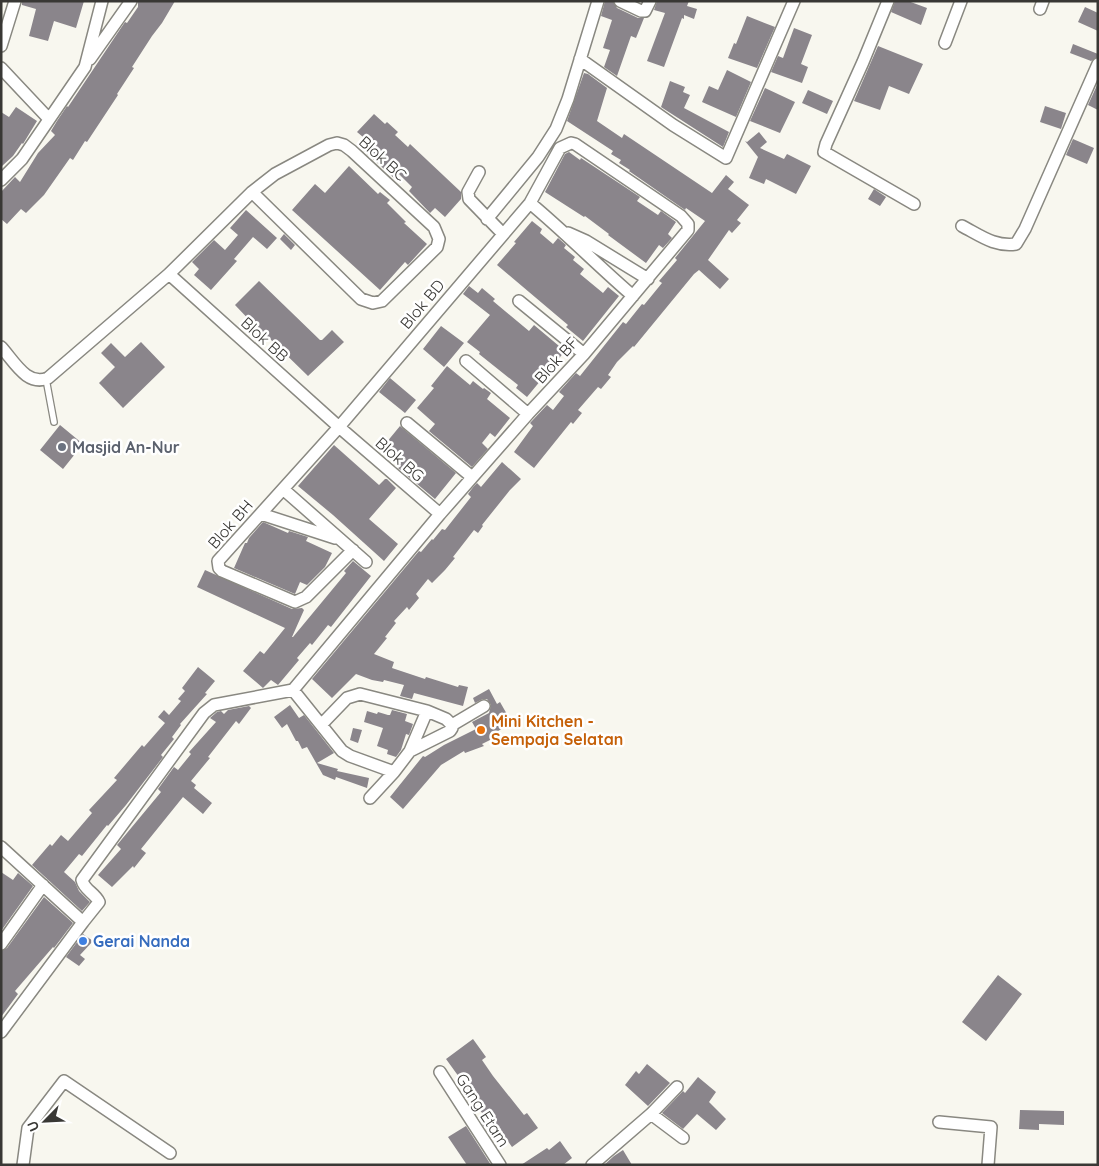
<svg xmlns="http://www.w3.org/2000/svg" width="1099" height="1166" viewBox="0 0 1099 1166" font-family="Quicksand,sans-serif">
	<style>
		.building { fill: #8a858b }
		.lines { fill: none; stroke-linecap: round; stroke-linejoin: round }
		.lane-casing { stroke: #898881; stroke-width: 8 }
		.street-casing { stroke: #898881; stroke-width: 14 }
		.lane { stroke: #fff; stroke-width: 5.5 }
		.street { stroke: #fff; stroke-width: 11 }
		.worship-dot { fill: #6b7280; stroke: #fff; stroke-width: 2 }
		.food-dot { fill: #e8710a; stroke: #fff; stroke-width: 2 }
		.shop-dot { fill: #3f7fe0; stroke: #fff; stroke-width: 2 }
		.labels { text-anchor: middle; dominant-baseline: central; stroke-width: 5; stroke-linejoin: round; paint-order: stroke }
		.street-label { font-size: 16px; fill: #393835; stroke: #fff }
		.worship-label { font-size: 16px; font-weight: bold; fill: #5b616d; stroke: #fff; text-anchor: start }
		.food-label { font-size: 16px; font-weight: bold; fill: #c56008; stroke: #fff; text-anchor: start }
		.shop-label { font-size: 16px; font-weight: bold; fill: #366cbe; stroke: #fff; text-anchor: start }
	</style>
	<rect width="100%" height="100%" fill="#f8f7ef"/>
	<path class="building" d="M22,1h62l-8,27 -22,-7 -6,20 -19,-5 7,-27 -14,-4z
		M138,1h37l-13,22 -10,13 -20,31 2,1 -17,26 1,1 -31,47 -2,-1 -12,19 -3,-2 -26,37 -18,18 -5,-4 -14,15 -6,-5v-27l14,-15 5,5 18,-29 17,-18 -4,-4 6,-10 10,-15 1,1 57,-85 2,1 11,-16z
		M605,1h8l4,7 21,10h6l-8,20 -5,-2 -14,40 -13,-9 6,-17 -7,-2 9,-28 -11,-4z
		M657,1h32l-2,5 10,3 -3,10 -10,-4v4l-2,-1 -18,49 -17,-6 18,-48 -11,-3z
		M895,1h13l19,7 -6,17 -30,-13z
		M1085,7l13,6v18l-20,-9z
		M747,16l28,11 -18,41 -29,-10 6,-15 2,1z
		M794,28l18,7 -11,29 7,3 -6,16 -31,-11 7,-16 5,2z
		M1073,44l25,10v3l-7,4 -21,-8z
		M878,46l45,18 -14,30 -20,-8 -9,24 -26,-9z
		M727,70l24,12 -15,35 -34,-15 7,-16 9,4z
		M584,73l4,1 19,14 -10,33 25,17 2,-4 88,59 14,-18 8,7 -6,7 21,16 -12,15 4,3 -9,10 -3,-3 -21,30 21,19 -9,10 -21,-19 -5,4 -60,73 -1,-1 -16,16 -9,13 3,2 -10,12 -3,-2 -20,23 4,3 -9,11 -2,-2 -37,46 -20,-16 19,-26 -3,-3 17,-18 6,5 11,-14 -5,-4 17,-19 4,3 43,-54 3,2 16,-20 2,1 18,-22 -3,-2 18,-21 -2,-2 30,-37 -19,-13 -1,2 -56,-39 1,-1 -11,-7 2,-3 -10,-6 2,-3 -46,-30z
		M670,81l15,6 -2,5 7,3 -6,13 45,24 -6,15 -62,-40z
		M1098,83v27l-10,-5z
		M765,88l30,14 -15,31 -30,-12z
		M808,90l25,11 -6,13 -25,-11z
		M1045,106l21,7 -5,16 -21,-7z
		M16,107l21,14 -14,23 -1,-1 -9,13 -12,11v-55l8,5z
		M374,114l11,10 2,-2 11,10 -3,3 13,12 2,-3 51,48v7l-16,18 -10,-9 -5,5 -21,-22 3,-4 -13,-13 -4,5 -33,-30 7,-7 -12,-10z
		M759,132l8,10 -7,6 24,11 3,-5 24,12 -15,28 -30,-15 -2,5 -15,-6 9,-21 -13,-16 2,1z
		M1073,139l21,9 -7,16 -21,-9z
		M569,152l11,8 1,-2 59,39 -3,4 21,14 3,-4 15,11 -8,12 4,4 -9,10 -4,-3 -13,18 -38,-28 1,-1 -24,-18 -1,1 -39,-25 20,-38z
		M349,166l29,28 2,-2 10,8 -3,3 19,19 -2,1 23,21 -19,21 -3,-3 -25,28 -88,-80 23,-26 10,9z
		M874,189l12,8 -6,9 -12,-7z
		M246,210l31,28 -10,11 -14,-12 -19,22 3,2 -26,29 -17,-15 5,-6 -7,-7 22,-22 11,10 13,-15 -8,-7z
		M532,221l10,8 -2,4 13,11 5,-6 8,7 -2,3 11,9 -2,3 11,9 -4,5 23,19 5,-6 11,9 -36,45 -17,-14 2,-2 -71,-60 19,-22 -2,-1z
		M284,234l11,11 -4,5 -11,-11z
		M259,281l61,59h2l10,-10 12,12 -36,34 -39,-38 -1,1 -11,-11 -22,-23z
		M469,286l9,7 4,-5 13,11 -2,2 36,30 5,-6 31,26 -38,46 -11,-9 2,-3 -39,-31 1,-2 -13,-10 23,-27 -27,-21z
		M441,326l23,17 -20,24 -21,-18z
		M141,342l24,25 -42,41 -24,-25 16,-16 -14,-14 10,-10 14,14z
		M447,366l23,19 3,-4 10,8 1,-1 7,5 -4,6 23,19 -15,19 -5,-4 -8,10 6,6 -16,18 -43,-36 6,-7 -18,-16 17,-20 -3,-2z
		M390,378l26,22 -11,13 -26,-21z
		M60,425l23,19 -20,25 -23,-19z
		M400,426l56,47 -21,26 -37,-31 3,-2 -8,-7 5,-6 -12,-10z
		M334,445l45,40 6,-6h2l9,9 -27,31 29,25 -14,17 -51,-46 -35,-29z
		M502,462l19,17 -11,11 -28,35 1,1 -5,7 -4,-3 -21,27 2,1 -10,12 -13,13 -4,-4 -12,15 3,4 -10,12 -2,-3 -13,14 2,2 -11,14 2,1 -13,16 20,8 -2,6 33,11 1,-2 32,10 1,-2 9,2 -5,19 -49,-13 -2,6 -12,-3 4,-11 -20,-5 -1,2 -11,-2 -16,-6 -24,24 -20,-19 107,-128 2,1 11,-13 1,1 9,-11 3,1 26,-33 -3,-3 6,-8 3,-3 4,4z
		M263,522l25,11 1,-2 19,6 -2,4 26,12 -7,14 -18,18 -7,-3 -5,12 -61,-26 11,-25h2l2,-5z
		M353,561l18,15 -40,51 -3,-2 -16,20 -2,-2 -13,15 2,2 -21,25 -7,-5 -8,8 -20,-17 17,-20 4,3 21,-26 -88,-41 8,-17 87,39 10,-1 2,2 -12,27h1l53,-64 -2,-2z
		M198,667l17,14 -10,12 2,1 -27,30 1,1 -9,12 2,2 -13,16 2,2 -37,48 -18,21 -1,-1 -25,31 -3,-2 -15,18 11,10 4,9 11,11 -8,9 -50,-46 18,-21 2,2 9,-11 7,6 24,-28 -3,-3 28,-30 -3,-2 28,-33 2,2 21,-24 -7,-6 6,-7 5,5 12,-14 -3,-2 7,-8 -3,-3z
		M489,689l8,15 3,-2 12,21 -14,8 2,4 -18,9 2,2 -19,7 -1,-2 -23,14 -38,44 -13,-12 33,-41 2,1 19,-12 32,-16 -4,-7 17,-9 2,-8 -4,-6h-4l-8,4 -2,-5z
		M290,705l9,13 5,-3 30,38 -17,10 21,6 -1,2 32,7 -2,10 -31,-11 -1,3 -12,-5 -16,-28 -5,2 -4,-8h-2l-9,-17 -5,4 -8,-11z
		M249,706l2,2 -12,16 -3,-3 -28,36 2,1 -19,23 5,4 -2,3 18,15 -9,11 -20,-17 -42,52 5,4 -12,15 -1,-2 -21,21 -14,-12 23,-26 -4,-4 44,-53 -3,-3 16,-22 4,3 13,-16 -2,-2 27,-30 -6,-4 7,-6 4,-1 3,3 4,-4z
		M392,710l15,4 -2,7 8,3 -4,11 -3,-1 -5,16 -5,7 -9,-3 1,-4 -11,-4 6,-18 -19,-6 3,-11 10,3 1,-2 10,3h2z
		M353,728l9,2 -4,13 -8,-3z
		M1,872l12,8 5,-7 15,13 -32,45z
		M44,897l29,26 -19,25 -1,-1 -38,44 3,3 -17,23v-66l6,-3z
		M83,934l10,7 -13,14 5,4 -6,7 -13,-9z
		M998,975l24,19 -36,47 -24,-19z
		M473,1039l13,18 -4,3 11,16 31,39 3,-2 11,15 -26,19 -19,-27 -9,7 -6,-10 5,-3 -5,-6 2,-2 -34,-47z
		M647,1064l23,19 -22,23 -23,-21 11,-14 3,3z
		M698,1077l18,15 -7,10 17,17 -10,11 -19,-16 -14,15 -21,-16 21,-22 2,2z
		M1020,1110l44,1v14l-25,-1v6l-20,-1z
		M466,1126l25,39h-24l-19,-28z
		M560,1141l12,17 -9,7h-42l26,-17 2,2z
		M623,1150l9,15h-28l10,-9z"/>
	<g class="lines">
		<defs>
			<path id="lane" d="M46,379l8,43"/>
			<path id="street" d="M620,1l21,10h4l5,-10
				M888,1l-25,61 -37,82 -2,8 90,52
				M1040,9l3,-8
				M945,43l16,-42
				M1,46l14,-45
				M90,59l41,-58
				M580,59l93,66 53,33 68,-157
				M1,68l48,51
				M337,143l7,2 8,6 82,76 5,12 -2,8 -55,54 -9,2 -12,-4 -109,-107 23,-18 54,-29z
				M479,172l-11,20 1,7 34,35
				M1,180l21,-21 63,-92 17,-66
				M530,203c36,30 68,63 103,93
				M487,219l51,-62 18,-28 12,-30 30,-98
				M962,226c19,10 33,21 54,18l9,-15 73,-165
				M568,233l18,8 62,38
				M169,274l170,153 101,87
				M519,301l65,53
				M1,347c13,14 26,40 47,31l121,-104 83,-82
				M466,361l62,53
				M407,423l65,54
				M283,489l83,73
				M261,514l74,24
				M293,690l49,61 8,5 44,16 16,-21 40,-20 2,-3v-3l32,-19
				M321,725l26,-27 13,-4 67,17 19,8 6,6
				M410,751l17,-40
				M370,798l24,-26
				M1,847l82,75 -82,110
				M83,922l16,-20c-4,-9 -15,-12 -17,-22l122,-167 10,-8 79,-15 147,-176 88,-100 56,-60 104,-124v-6l-7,-8 -106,-72 -4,-1 -11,5 -30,55 -191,224 -121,134 1,7 3,3 73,31 11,-5 47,-47
				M1,944l42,-59
				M440,1072l60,93
				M651,1114l32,24
				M939,1122l52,5 -3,38
				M23,1165l5,-37 36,-47 106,72
				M592,1165l59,-51 26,-27"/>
		</defs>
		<use href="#lane" class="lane-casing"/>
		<use href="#street" class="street-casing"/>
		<use href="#lane" class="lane"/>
		<use href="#street" class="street"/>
	</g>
	<circle class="worship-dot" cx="62" cy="447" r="5"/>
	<circle class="food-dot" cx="481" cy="730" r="5"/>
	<circle class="shop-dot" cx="83" cy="941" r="5"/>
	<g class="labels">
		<g class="street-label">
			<text transform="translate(383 158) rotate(42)">Blok BC</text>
			<text transform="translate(422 304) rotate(-50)">Blok BD</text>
			<text transform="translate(265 339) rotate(42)">Blok BB</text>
			<text transform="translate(556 360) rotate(-48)">Blok BF</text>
			<text transform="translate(400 459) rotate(41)">Blok BG</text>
			<text transform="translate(230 524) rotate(-49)">Blok BH</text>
			<text transform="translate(483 1110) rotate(57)">Gang Etam</text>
		</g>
		<g class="worship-label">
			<text x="72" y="447">Masjid An-Nur</text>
		</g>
		<g class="food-label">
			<text x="491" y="721">Mini Kitchen -<tspan x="491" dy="18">Sempaja Selatan</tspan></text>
		</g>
		<g class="shop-label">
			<text x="93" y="941">Gerai Nanda</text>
		</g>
	</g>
	<rect width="1099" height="1166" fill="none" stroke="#393835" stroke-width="5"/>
	<g transform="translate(45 1121) rotate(246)" stroke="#ffffff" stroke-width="4" paint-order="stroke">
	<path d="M0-4L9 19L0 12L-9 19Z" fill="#393835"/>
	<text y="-8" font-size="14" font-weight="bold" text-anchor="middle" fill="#393835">U</text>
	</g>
</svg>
